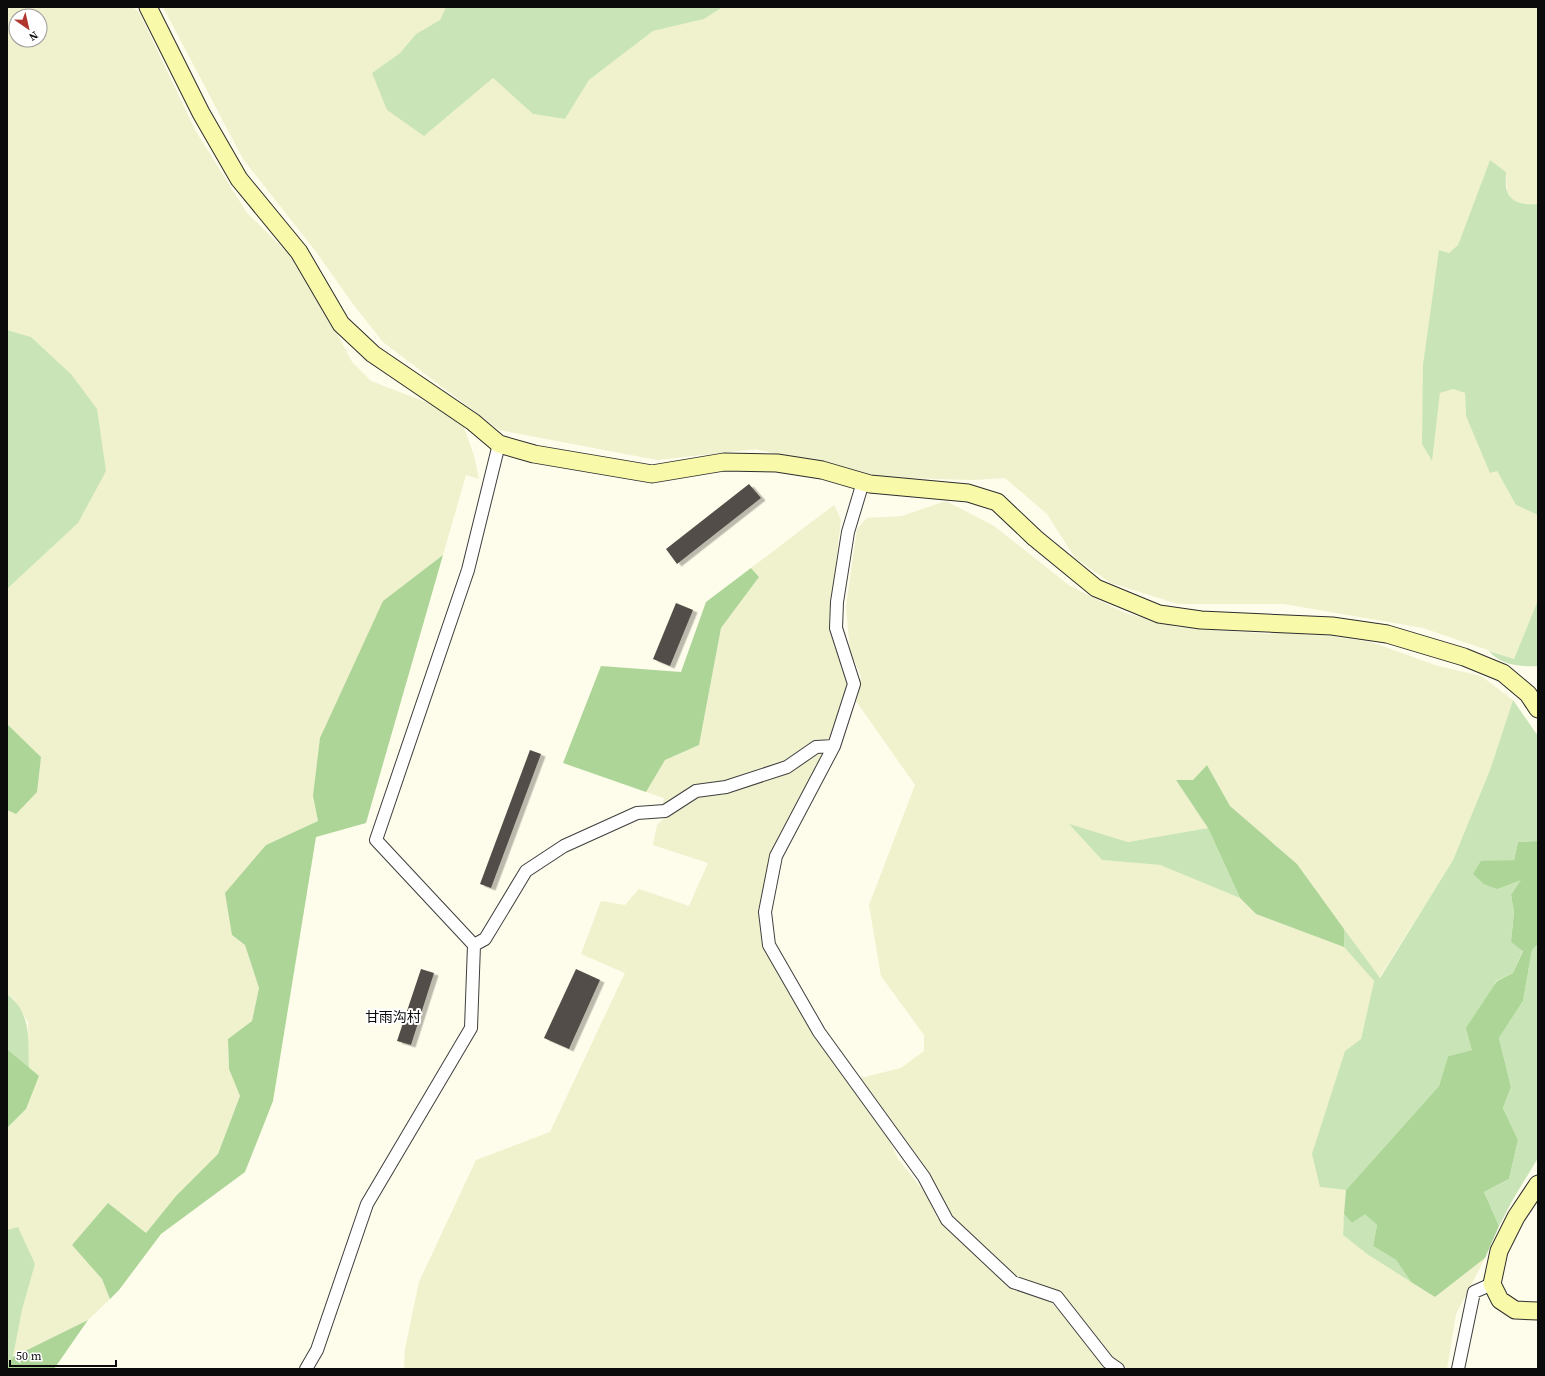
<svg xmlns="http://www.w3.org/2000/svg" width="1545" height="1376" viewBox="0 0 1545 1376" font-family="'Source Serif 4','Noto Sans SC',serif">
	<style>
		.farmland { fill: #f0f1cd; fill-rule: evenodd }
		.green { fill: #c9e5b7 }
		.forest { fill: #acd597 }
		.building { fill: #534e48; filter: url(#shadow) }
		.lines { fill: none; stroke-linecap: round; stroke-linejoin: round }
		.street-casing { stroke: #3e3e3e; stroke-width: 14 }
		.secondary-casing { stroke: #2d2d2d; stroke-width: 19 }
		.street { stroke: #fff; stroke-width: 12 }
		.secondary { stroke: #f9faa9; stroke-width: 17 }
		.labels { text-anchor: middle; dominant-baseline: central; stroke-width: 4; stroke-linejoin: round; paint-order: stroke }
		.quarter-label { font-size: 14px; fill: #0b0b0b; stroke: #fff }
	</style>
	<defs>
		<filter id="shadow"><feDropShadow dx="4.5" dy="2.5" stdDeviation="0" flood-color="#0004"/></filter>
	</defs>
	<rect width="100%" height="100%" fill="#fefcea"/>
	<path class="farmland" d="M7,7h126l7,7 55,116 52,83 55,54 50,95 19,19 65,25 26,16 12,34 5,23 -13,-4 -23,80 -60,46 -70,195 5,25 -52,24 -34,90 13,10 14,43 -7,33 -24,18 1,30 11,27 -22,58 -42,42 -30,37 -38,-30 -36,42 30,34 8,20 -22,21 -75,37 9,-47 13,-46 -28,-34v-102l19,-19 13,-33 -10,-8 -1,-46 -14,-23 -7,-5v-184l9,4 25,-57 -34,-33v-135l71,-66 -7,-149 -40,-37 -24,-7zM16,16h24v24h-24z
		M163,7h283l-6,13 -24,14 -16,19 -28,20 52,63 69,-58 40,36 32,5 24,-39 64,-49 51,-12 19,-12h815v197l-10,1 -16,-5 -5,-9 -1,-19 -16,-12 -32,85 -9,8 -9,-3 -9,210 9,-67 13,-4 12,4 1,23 50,89 22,10v85l-24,59 -91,-31 -139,-24h-106l-67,-21 -36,-25 -28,-44 -42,-36 -33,2 -97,-3 -119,-28 -99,11 -158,-30 -116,-88 -30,-38 -39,-55 -71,-90z
		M946,501l48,25 76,60 55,27 52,14 91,7 33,-3 70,11 67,24 43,10 32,24 -23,70 -37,90 -74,118 -82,-114 -67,-58 -23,-41 -14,15h-17l32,48 -80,14 -58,-17 32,35 58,5 80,33 16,16 88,33 30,34 -13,58 -16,12 -25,136 26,3 -3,45 24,19 68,43 50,-39 -29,56 -9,55h-321l-12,-8 -56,-71 -44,-12 -60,-57 -25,-49 -68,-94 40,-10 23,-17v-16l-43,-59 -12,-71 46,-120 -59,-84 5,-25 -11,-25 -4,-45 11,-77 10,-11 35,-2z
		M834,505l7,15 -12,101 19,66 -18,55 -54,23 -114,41 2,-8 -18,-6 19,-32 34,-15 22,-117 38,-51 -8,-9z
		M828,751l-56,101 -13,56 7,40 121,187 11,24 29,36 10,23 74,69 41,16 60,66h-708l1,-20 14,-67 57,-122 74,-28 75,-159 -44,-19 20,-53 24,4 14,-16 50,17 19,-43 -55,-18 4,-20 18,-17 23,-11 27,-3 59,-22 32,-20z"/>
	<path class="green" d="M446,7h277l-19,12 -51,12 -64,49 -24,39 -32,-5 -40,-36 -69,58 -37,-26 -15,-37 28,-20 16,-19 24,-14z
		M1490,160l16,12c0,5 -1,14 1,19 4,13 20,14 31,13v311l-22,-10 -19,-34 -7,2 -24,-57 -1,-23 -12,-4 -13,4 -8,68 -10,-17 1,-79 16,-115 10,3 9,-8z
		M7,330l24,7 40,37 26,35 9,62 -28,52 -71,66z
		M1538,600v66c-17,1 -38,-1 -49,-15l25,8z
		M1513,700l25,36v105l-20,1 -4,18 -33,2 41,18 -11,15 3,17 -3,30 12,8 -10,23 -17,8 -24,69 -24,6 -9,30 -93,104 -26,-3 -8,-33 33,-103 16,-12 13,-58 -30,-34v-18l36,49 73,-118 37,-90z
		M1069,824l59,18 80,-14 32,70 -80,-33 -58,-5z
		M1538,944v214l-26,43 -13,25 -15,-34 25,-13 9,-39 -15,-32 8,-21 -12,-49 24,-37 9,-51z
		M7,994c25,19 21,46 22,74l-22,-19z
		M1365,1213l12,12 -4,21 23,14 15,22 -44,-28 -24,-19 1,-21 8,9z
		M18,1227l17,37 -13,46 -9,47 -6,9v-136z"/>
	<path class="forest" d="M443,555l-77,268 -50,14 -43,264 -28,71 -84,62 -42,56 -9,9 -8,-20 -30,-34 36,-42 38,30 30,-37 42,-42 22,-58 -11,-27 -1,-30 24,-18 7,-33 -14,-43 -13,-10 -7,-42 41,-48 52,-24 -5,-25 7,-58 63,-137z
		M751,568l8,9 -38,51 -22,117 -34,15 -19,32 -83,-29 38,-97 80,6 25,-70z
		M7,724l34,33 -4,35 -21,22 -9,-4z
		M1207,765l23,41 67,58 47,65v18l-88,-33 -16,-16 -32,-70 -32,-48h17z
		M1538,841v103l-6,6 -9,51 -24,37 12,49 -8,21 15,32 -9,39 -25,13 15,34 -14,32 -50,39 -24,-15 -15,-22 -23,-14 4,-21 -12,-11 -13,9 -8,-9 2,-24 93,-104 9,-30 24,-6 -6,-22 31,-47 16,-8 10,-22 -12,-9 3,-30 -3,-17 10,-15 -24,9 -13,-5 -11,-10 8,-13 33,-1 4,-18z
		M7,1049l32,27 -13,33 -19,19z
		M88,1320l-34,49h-47v-3l6,-9z"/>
	<path class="building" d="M749,484l12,14 -84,66 -11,-15z
		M676,603l17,7 -23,56 -17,-7z
		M530,750l11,4 -50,134 -11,-4z
		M421,969l13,4 -23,72 -14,-4z
		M576,969l24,11 -31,69 -25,-11z"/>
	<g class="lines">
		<defs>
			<path id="street" d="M863,482l-15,50 -11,70 -1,26 18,56 -20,62 -58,110 -11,56 4,33 50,87 105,145 23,43 66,62 44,15 51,65 10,7
				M474,945l11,-6 41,-68 38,-25 73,-33 28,-2 31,-20 30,-4 61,-20 29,-20 18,-1
				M306,1369l11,-19 50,-146 104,-176 3,-83 -98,-105 92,-270 31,-126
				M1458,1369l16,-77 18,-8"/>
			<path id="secondary" d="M148,7l53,106 38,66 60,73 42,72 32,30 100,68 26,22 35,10 118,20 72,-12 53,1 45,7 48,14 98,9 29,9 38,36 61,50 63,26 42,6 131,6 55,8 77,23 39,16 25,21 10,15
				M1538,1184l-22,33 -17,34 -7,33 8,16 15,10 23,1"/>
		</defs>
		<use href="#street" class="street-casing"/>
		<use href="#secondary" class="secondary-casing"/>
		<use href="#street" class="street"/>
		<use href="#secondary" class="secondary"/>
	</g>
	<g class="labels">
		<g class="quarter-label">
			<text x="393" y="1017">甘雨沟村</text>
		</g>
	</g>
	<rect width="1545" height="1376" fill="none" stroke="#0b0b0b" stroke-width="16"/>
	<g transform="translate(28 28) rotate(146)"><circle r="19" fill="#ffffff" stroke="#9d9d9d"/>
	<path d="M0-3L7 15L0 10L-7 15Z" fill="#b1362d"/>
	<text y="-6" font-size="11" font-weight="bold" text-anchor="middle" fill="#0b0b0b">N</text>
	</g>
	<path d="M10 1360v6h106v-6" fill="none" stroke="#0b0b0b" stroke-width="2"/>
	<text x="16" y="1360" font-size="12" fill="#0b0b0b" stroke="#ffffff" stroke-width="3" paint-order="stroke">50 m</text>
</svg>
